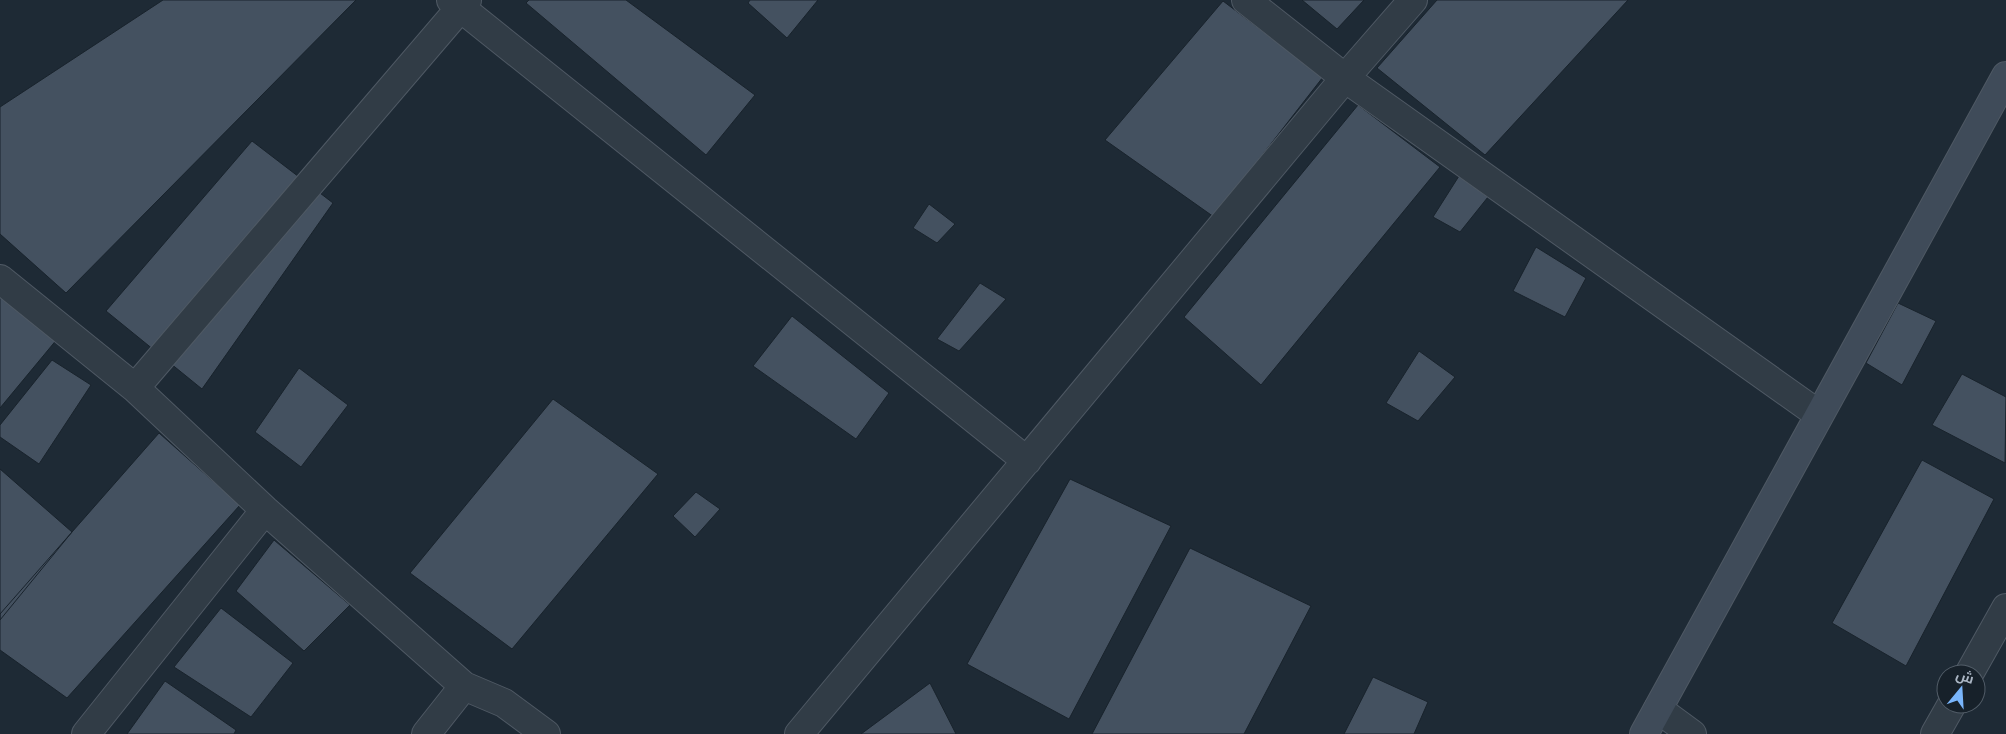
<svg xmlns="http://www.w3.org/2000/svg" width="2006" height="734" viewBox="0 0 2006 734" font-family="Raleway,Cairo,sans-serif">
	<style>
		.building { fill: #445160; stroke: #19232c }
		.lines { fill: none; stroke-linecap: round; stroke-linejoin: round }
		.street-casing { stroke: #4f5964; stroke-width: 30 }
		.secondary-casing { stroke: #4f5964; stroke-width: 30 }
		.street { stroke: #313c46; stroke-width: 28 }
		.secondary { stroke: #3f4b59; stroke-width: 28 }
	</style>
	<rect width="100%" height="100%" fill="#1e2a35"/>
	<path class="building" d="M163,0h193l-290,293 -66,-59v-127z
		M529,0h97l129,95 -49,60 -180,-152z
		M750,0h68l-31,38 -39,-35z
		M1302,0h62l-27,29z
		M1437,0h191l-143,155 -108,-87z
		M1223,1l100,76 -109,140 -109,-77z
		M1358,105l82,62 -179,218 -77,-68z
		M252,141l81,62 -131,186 -96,-78z
		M1459,176l29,21 -28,35 -27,-15z
		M929,204l26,20 -18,19 -24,-15z
		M1536,247l50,31 -21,39 -52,-26z
		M980,283l26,16 -47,52 -22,-12z
		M0,290l58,48 -58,70z
		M1898,303l38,18 -34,64 -36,-22z
		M792,316l97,77 -33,46 -103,-73z
		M1419,351l36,26 -37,44 -32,-18z
		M52,360l39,25 -52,79 -39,-27v-12z
		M299,368l49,37 -47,62 -46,-35z
		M1962,374l44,23 -1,66 -73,-38z
		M553,399l105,75 -146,175 -102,-76z
		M159,433l81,72 -173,193 -67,-48v-36z
		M1922,460l72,39 -88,167 -74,-43z
		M0,469l72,63 -72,88z
		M1070,479l101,47 -102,193 -102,-55z
		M696,492l24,17 -25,28 -22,-21z
		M274,540l76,65 -46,46 -68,-60z
		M1190,548l121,58 -67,128h-152z
		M221,608l72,55 -42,54 -77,-50z
		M1373,677l55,25 -14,32h-70z
		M165,681l71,49 -2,4h-107z
		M930,683l26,51h-95z"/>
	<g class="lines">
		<defs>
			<path id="street" d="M451,0l576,461
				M1246,0l99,78 473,336
				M0,279l135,109 130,122 199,176 40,17 42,31
				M135,388l332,-388
				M1969,674l37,-66
				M1658,709l34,25
				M86,734l179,-224
				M426,734l38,-48
				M799,734l546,-656 68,-78
				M1935,734l17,-30"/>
			<path id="secondary" d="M1644,734l362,-658"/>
		</defs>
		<use href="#street" class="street-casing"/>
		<use href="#secondary" class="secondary-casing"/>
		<use href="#street" class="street"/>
		<use href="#secondary" class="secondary"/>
	</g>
	<g transform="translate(1961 689) rotate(18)"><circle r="24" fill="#17212a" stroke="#525d68"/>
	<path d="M0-4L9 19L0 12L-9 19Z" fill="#79b5fb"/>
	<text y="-8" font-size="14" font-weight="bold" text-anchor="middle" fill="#abb6c4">ش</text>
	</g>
</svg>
